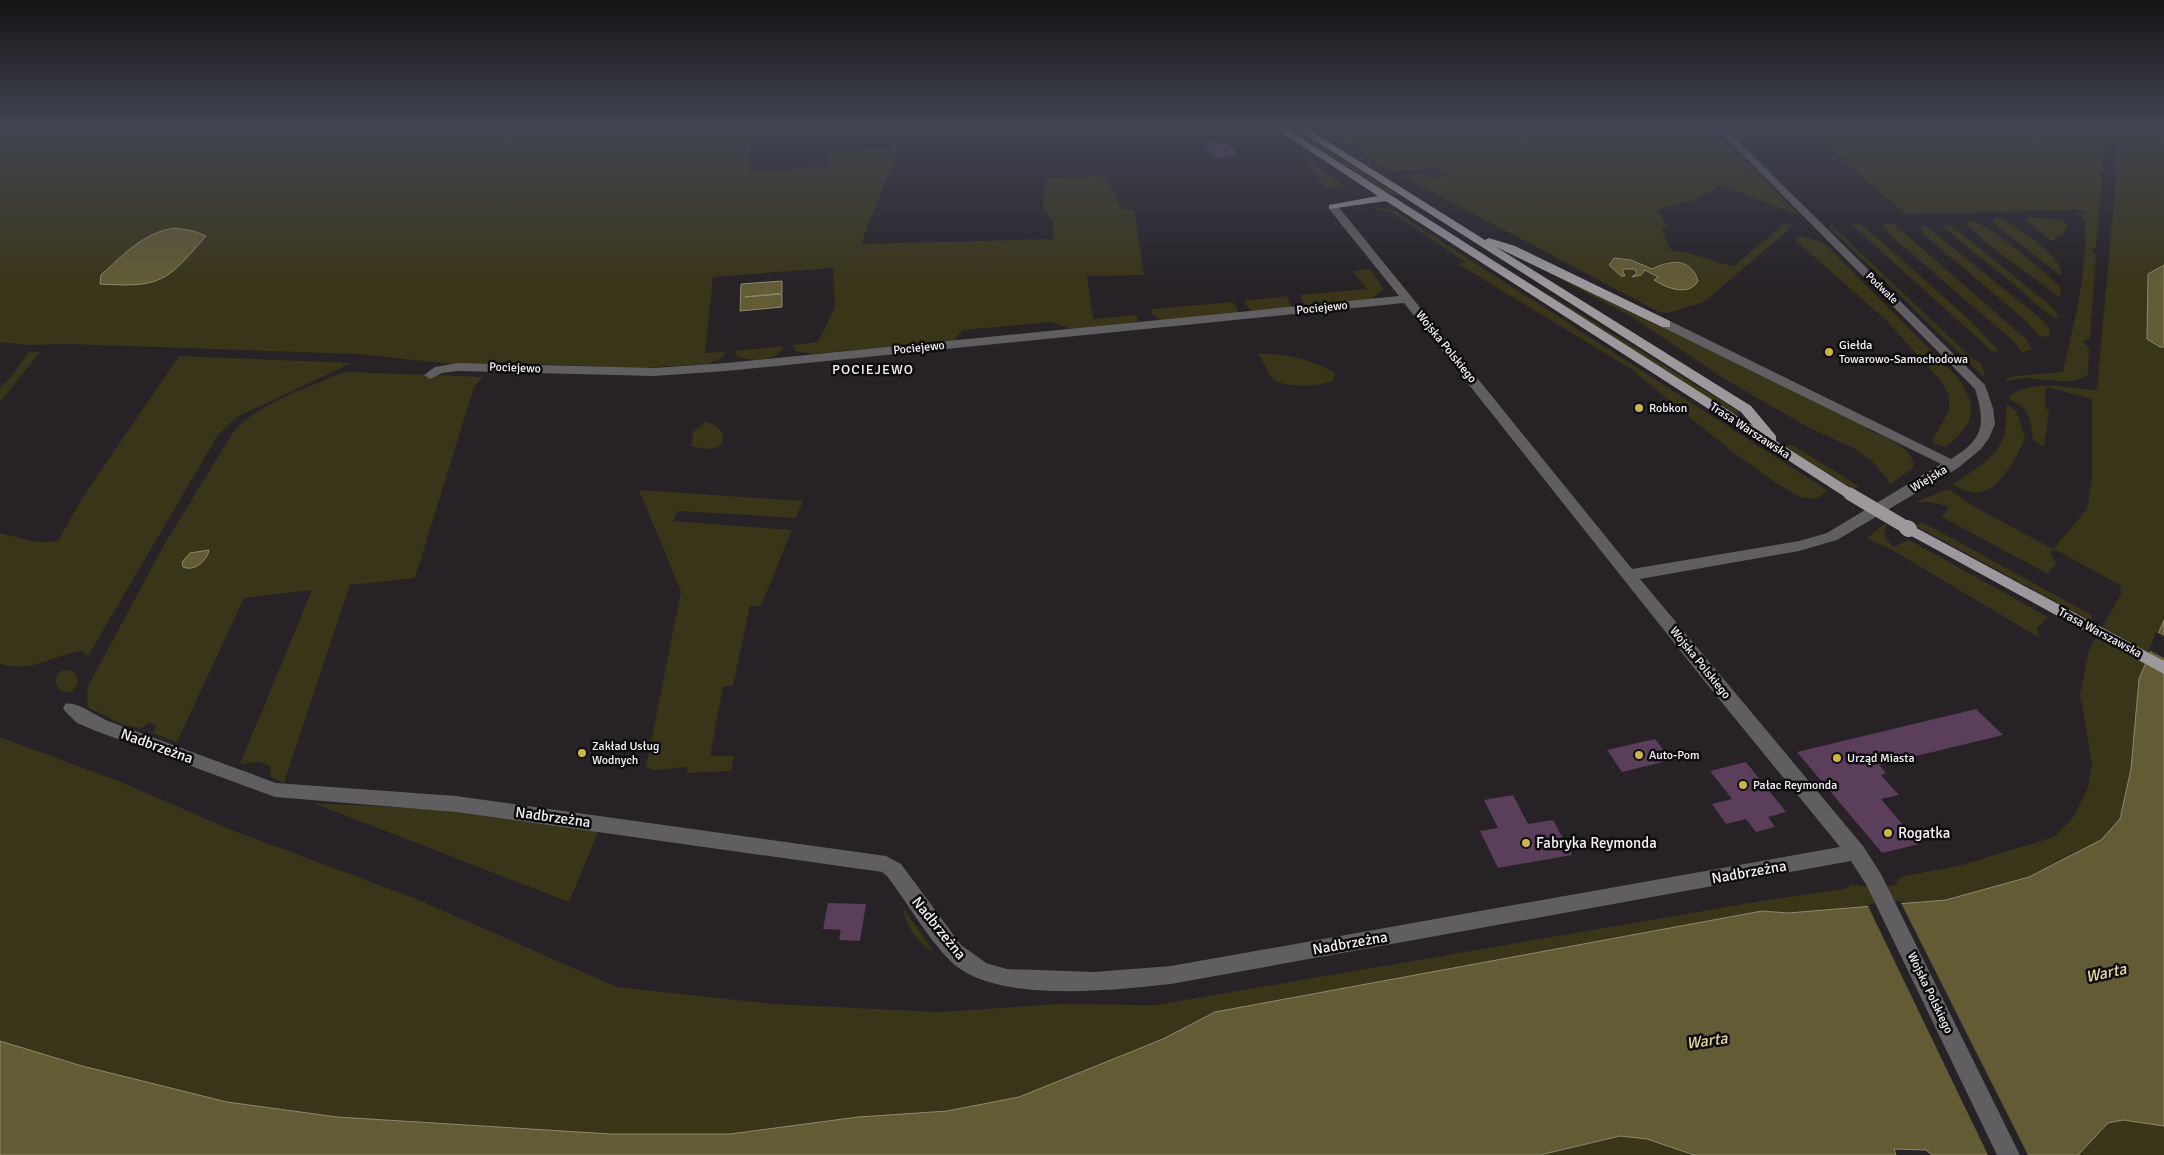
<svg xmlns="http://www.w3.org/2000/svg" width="2164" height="1155" viewBox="0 0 2164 1155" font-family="Signika,sans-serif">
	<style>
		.green { fill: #393519; fill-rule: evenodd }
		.water { fill: #625c34; stroke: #8e896e }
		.pier { fill: #262226 }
		.building { fill: #5a3e5a }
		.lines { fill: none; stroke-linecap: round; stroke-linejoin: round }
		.street { fill: #605e60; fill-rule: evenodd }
		.primary { fill: #9c989c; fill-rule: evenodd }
		.primary-bridge-far1 { stroke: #9c989c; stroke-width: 13 }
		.primary-bridge { stroke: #9c989c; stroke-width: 16 }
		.poi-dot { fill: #cbb939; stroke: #0e0c0e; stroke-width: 2 }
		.labels { text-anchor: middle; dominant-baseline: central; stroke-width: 5; stroke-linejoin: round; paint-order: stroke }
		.far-street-label { font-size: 11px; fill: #f5f2f5; stroke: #0e0c0e }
		.street-label { font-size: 12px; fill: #f5f2f5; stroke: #0e0c0e }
		.poi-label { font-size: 12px; fill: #f5f2f5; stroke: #0e0c0e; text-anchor: start }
		.neighbourhood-label { font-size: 14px; letter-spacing: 1px; fill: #f5f2f5; stroke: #0e0c0e }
		.near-street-label { font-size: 15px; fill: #f5f2f5; stroke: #0e0c0e }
		.near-poi-label { font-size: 15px; fill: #f5f2f5; stroke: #0e0c0e; text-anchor: start }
		.near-water-label { font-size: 16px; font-style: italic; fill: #e6dc98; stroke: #0e0c0e }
	</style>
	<rect width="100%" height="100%" fill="#262226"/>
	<path class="green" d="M0,124h752l-3,48 82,-6 -2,-11 11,-4 51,-4 -1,-23h18l-47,120 192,-5v-17l-7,-11 -3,-1 2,-32 60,-2 18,34h11l10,65 -57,1 6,43 43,-4 2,3 -1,4 -66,7 -20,-7 -88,8 -10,11 -141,13 -16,-3 -4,-6 26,-3 17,-35 -2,-39 -120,9 -8,76 21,-1 -7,8 -11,4 -68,4 -134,-5 -53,1 -96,-10 -289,-10 -40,1 -28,-3z
		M1281,124h7l50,32 -5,1z
		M1316,124h389l48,45 -22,1h23l43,43 -2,1 -74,-29 -24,14 -40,11 12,18h-9l7,10h-2l7,13c20,0 41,12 62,15l52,-44 7,4 -89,76 -36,11 -9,-1 -257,-136 20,-2 6,4 19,-2 -13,-9 -14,4h-29l-48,-30 -10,-10zM1669,261l-12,22 -3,-3 4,-3 -13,-8 -12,7 2,-7h-13l2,6 -14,-10 33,1 9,3z
		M1801,124h305l-3,47 -6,2 5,5 -6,69 -5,3 5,5 -6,83 -7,3 6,7 -1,27c-23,15 -55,-3 -80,6l-3,-2 10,-3 48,-4c11,-49 25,-101 22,-151l-9,-8 13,2 -8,-5 -176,4z
		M2117,124h47v496l-25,59 -8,90 -11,50 -19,21 -72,37 -83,23 -158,13 -26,-2 -547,101 -52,27 -144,58 -72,14 -89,6 -128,17h-119l-274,-17 -110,-15 -145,-36 -82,-25v-304l121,45 108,47 185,69 203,89 157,17 165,8 119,-8 98,1 605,-104 83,-12 9,-5 6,2h35l6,-9 62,-12 92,-28 20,-21 14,-29 4,-23 -12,-69 9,-45 32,-56 -1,-9 -66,-36 -4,4 6,10 -8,11 -106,-57 7,-10 -18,-5h-16l34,-13 24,17 80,43 34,-40 5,-30v-80l-46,-12 -1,21 4,3 -5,36 -11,-7c-3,-23 -2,-30 -24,-41v-3c24,-18 60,-7 88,-6l18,-202z
		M1301,155l44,31 -19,3z
		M1342,159l55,35v1l-6,-1 -53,-33z
		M1375,207l18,3 435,281 -12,8 -16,-2 -21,-12 -49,-35 -99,-81 -173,-105 7,-2 -74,-50 -19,-4z
		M2030,217l32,3 6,5 -2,6 -14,10 -28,-21z
		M1997,218c16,5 69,40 64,58l-63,-49 -5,-7z
		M1968,221c20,0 75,51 92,65l1,12 -74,-54 -20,-20z
		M1857,223l8,4 107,95 27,29 -6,1 -142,-128z
		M1830,224l141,133 10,6 5,16 -156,-151z
		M1884,224h9l8,6 126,110 5,10 -10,2 -9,-11 -124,-107 -6,-7z
		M1943,225l10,2 93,75 9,8 4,9c-17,-7 -29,-21 -43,-33 -24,-21 -50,-37 -73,-61z
		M1921,226h5l113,91c6,6 13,11 10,20l-10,-1 -13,-15 -104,-88z
		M1801,236l18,5 8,5 132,133c21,32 14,45 -13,68l-11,-3 -3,-4 17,-29v-16l-9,-15 -54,-60 -91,-80z
		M1523,259l345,168 -2,2c17,8 47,16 48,38l-25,18 -1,-5 -16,-19 -20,-14 -43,-19 -86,-50 -91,-61z
		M1370,269l14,20 -11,8 2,2 -66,7 -5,-2 -4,-9 67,-6 -14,-18z
		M1550,295l188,116 2,3 -9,-1 -183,-117z
		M1287,296l4,12 -39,4 -8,-11z
		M1233,302l5,8 -1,4 -75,7 -10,-7v-5z
		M784,346c-6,16 -33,15 -46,11l-4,-6z
		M29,352h11l-40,50v-15l9,-8z
		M1258,354c31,0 49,4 77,19l-2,8c-12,5 -52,8 -61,-3 -6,-7 -8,-17 -14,-24z
		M179,356l173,7 -115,54 -19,18 -130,221 -7,-5c-31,5 -47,22 -81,13v-131l36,9 22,-1 25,-44z
		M350,372l133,5 -9,10 -59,191 -65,7 -66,198 -13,-6 -1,-11 -11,-4 -19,2 72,-174 -68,8 -67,144 -24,-9 3,-8 -7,-2 -7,5 -19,-3 -35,-18 -1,-19 77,-143 70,-114c26,-29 72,-42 107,-58z
		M2007,404l9,7 9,27c-8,19 -26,54 -49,55 -8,0 -16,-5 -23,-8 17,-13 45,-28 51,-49 2,-10 2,-22 3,-32z
		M705,422c10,1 19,8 18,19l-5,6 -12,2 -15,-3 2,-14z
		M1789,445l5,1 65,40 -6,3 -65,-40 -2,-3z
		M639,490l164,11 -7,17 -118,-7 -5,10 119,9 -31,76h-11l-17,80h-10l-13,70h24l-3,15 -44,2v-6l-34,3 -7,-3 35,-176z
		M1922,522l170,93 -1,6 -175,-95z
		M1884,524l2,2 -2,10 9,11 16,-7 139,77 -11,11 3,10 -148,-88 -25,-12z
		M56 681a11 11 0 1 1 22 0a11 11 0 1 1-22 0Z
		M313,803l117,6 169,21 -30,72z
		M904,909l30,43c-13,-4 -31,-30 -30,-43z
		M2123,1120l41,6v29h-86l30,-32z
		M1620,1136l27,3 47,16h-154z"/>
	<path class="water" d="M175,228l19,3 12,5c-39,45 -44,52 -106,48l1,-9c22,-20 43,-43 74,-47z
		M1614,258l17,2 21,9c18,-9 39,-12 46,12 -9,16 -32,7 -44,-1l4,-3 -13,-7 -4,5 -9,2 4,-4 -1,-4h-13l3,7h-4l-12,-11z
		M2164,265v82h-4l-13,-8 1,-65z
		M782,281v12l-37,4 37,-3v13l-42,4 1,-27z
		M209,550c-2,11 -15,22 -26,17l-1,-5 8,-9z
		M2164,620v506l-41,-6 -15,3 -30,32h-146l-6,-5 -32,-1 2,6h-202l-47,-16 -27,-3 -80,19h-1540v-114l82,25 145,36 110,15 274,17h119l128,-17 89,-6 72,-14 144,-58 52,-27 547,-101 26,2 158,-13 83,-23 72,-37 19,-21 11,-50 8,-90z"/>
	<path class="pier" d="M2156,632l8,4v22l-15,-8z
		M1900,901l128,254h-40l-121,-251z"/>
	<path class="building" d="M1228,141l10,14 -24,3 -10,-15z
		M1976,709l27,26 -124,30 7,8 -5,2 18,20 -18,4 38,45 -37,9 -85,-101z
		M1655,739l16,21 -49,12 -15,-22z
		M1746,762l40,50 -18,5 7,10 -19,5 -10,-13 -20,5 -14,-20 20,-5 -22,-28z
		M1513,795l15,29 25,-4 19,35 -74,13 -18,-37 18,-3 -14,-28z
		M828,903l38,1 -6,37 -21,-1 2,-10 -18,-1z"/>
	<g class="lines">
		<path class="street" d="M1712,124h9l264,261 8,23 2,16 -6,14 -8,11 -23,19 -121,72 -38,11 -159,28 223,267 18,28 139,281h-23l-130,-269 -16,-25 -680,123c-57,6 -168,19 -215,-18 -22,-18 -50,-65 -69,-90l-5,-4 -426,-60 -181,-15 -179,-66 -19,-8 -14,-14 2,-5c11,-3 31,12 43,17l168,62 180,13 430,60 15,8 60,81 25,18 21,6 87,3 77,-6 669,-119 -134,-164 -302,-380 -678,68 -72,5 -196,-5 -16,2 -12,6 -6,-4 11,-8 23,-4 196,5 72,-5 673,-67 -70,-87v-4h8l295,364 167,-28 28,-8 114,-69 -279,-137v-6h8l281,138c33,-20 35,-34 24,-70z"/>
		<path class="primary" d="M1269,124h10l474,302 -12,-14 -452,-288h11l185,116 4,-2 26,8 155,75v6h-8l-166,-80 255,159 25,30v5l79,50 2,3 -2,3h-10l-459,-296 -57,8v-4l49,-9z
			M1909,524l255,137v13l-260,-142 -2,-3z"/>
		<path class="primary-bridge-far1" d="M1850,494l59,35"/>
		<path class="primary-bridge" d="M1907,528l2,1"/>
	</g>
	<linearGradient id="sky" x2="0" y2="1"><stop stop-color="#151315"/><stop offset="0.44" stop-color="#414452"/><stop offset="1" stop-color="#414452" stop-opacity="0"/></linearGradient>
	<rect width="2164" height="285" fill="url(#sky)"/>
	<g class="poi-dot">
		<circle cx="1829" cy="352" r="5"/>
		<circle cx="1639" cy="408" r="5"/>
		<circle cx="582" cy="753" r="5"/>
		<circle cx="1639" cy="755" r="5"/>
		<circle cx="1837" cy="758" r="5"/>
		<circle cx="1743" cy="785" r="5"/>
		<circle cx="1888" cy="833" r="5"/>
		<circle cx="1526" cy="843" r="5"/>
	</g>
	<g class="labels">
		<g class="far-street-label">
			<text transform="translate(1882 288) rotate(44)">Podwale</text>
		</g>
		<g class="street-label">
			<text transform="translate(1322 308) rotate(-6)">Pociejewo</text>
			<text transform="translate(1446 347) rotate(51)">Wojska Polskiego</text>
			<text transform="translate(919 348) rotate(-6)">Pociejewo</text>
			<text transform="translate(515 368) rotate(2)">Pociejewo</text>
			<text transform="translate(1750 431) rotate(33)">Trasa Warszawska</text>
			<text transform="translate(1929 479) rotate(-31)">Wiejska</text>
			<text transform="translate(2100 633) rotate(28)">Trasa Warszawska</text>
			<text transform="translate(1700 663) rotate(51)">Wojska Polskiego</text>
			<text transform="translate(1930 993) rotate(64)">Wojska Polskiego</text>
		</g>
		<g class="poi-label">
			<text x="1839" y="345">Giełda<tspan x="1839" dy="14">Towarowo-Samochodowa</tspan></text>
			<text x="1649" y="408">Robkon</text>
			<text x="592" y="746">Zakład Usług<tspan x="592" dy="14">Wodnych</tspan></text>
			<text x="1649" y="755">Auto-Pom</text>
			<text x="1847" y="758">Urząd Miasta</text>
			<text x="1753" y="785">Pałac Reymonda</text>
		</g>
		<g class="neighbourhood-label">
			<text x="873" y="369">POCIEJEWO</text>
		</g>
		<g class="near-street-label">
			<text transform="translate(157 746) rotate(20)">Nadbrzeżna</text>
			<text transform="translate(553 817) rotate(8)">Nadbrzeżna</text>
			<text transform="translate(1749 872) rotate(-10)">Nadbrzeżna</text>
			<text transform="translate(939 928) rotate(51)">Nadbrzeżna</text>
			<text transform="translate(1350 943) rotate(-10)">Nadbrzeżna</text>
		</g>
		<g class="near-poi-label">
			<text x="1898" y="833">Rogatka</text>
			<text x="1536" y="843">Fabryka Reymonda</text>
		</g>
		<g class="near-water-label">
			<text transform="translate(2106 973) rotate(-12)">Warta</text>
			<text transform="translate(1707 1041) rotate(-8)">Warta</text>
		</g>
	</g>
</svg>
